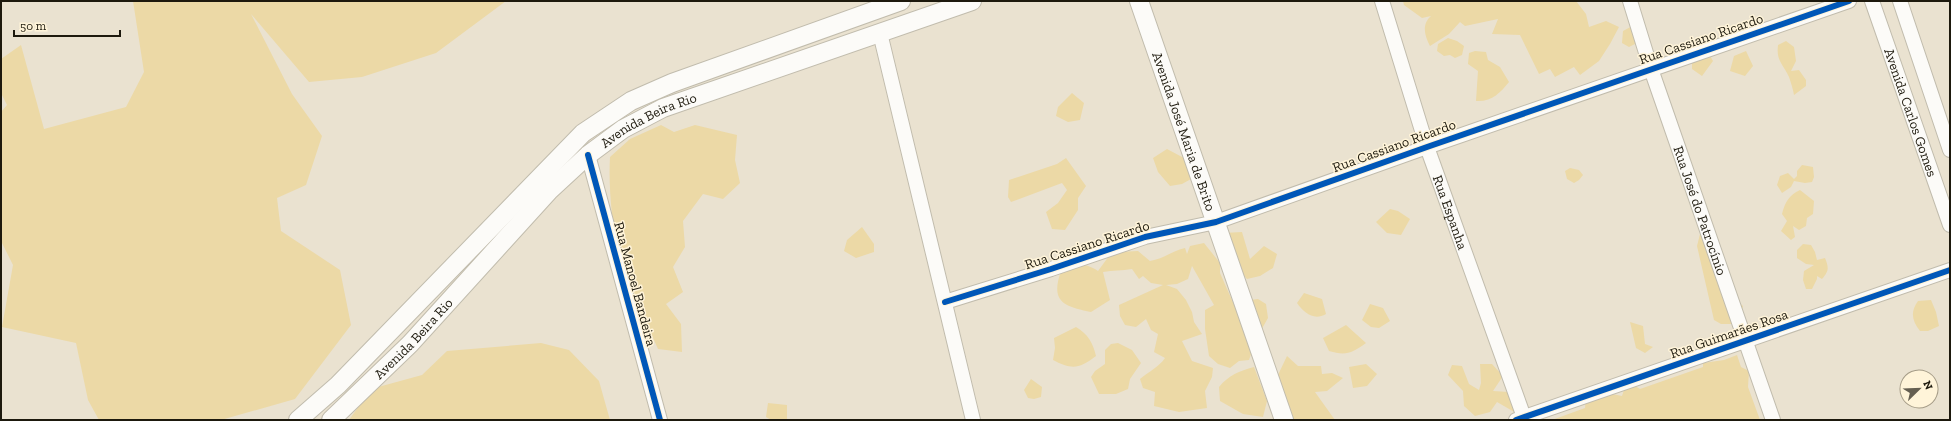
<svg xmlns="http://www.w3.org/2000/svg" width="1951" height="421" viewBox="0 0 1951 421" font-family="'Zilla Slab',serif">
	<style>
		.green { fill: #ecd9a6 }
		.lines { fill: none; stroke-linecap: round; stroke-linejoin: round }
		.minor-casing { stroke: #c1bcad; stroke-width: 16 }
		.major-casing { stroke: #c1bcad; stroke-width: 20 }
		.minor { stroke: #fcfbf8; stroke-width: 14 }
		.major { stroke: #fcfbf8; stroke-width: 18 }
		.cycleway-casing { stroke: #fff4d9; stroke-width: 8 }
		.cycleway { stroke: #0057b8; stroke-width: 6 }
		.labels { text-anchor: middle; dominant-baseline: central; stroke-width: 3; stroke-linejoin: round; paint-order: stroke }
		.street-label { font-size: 14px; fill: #1d190d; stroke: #fff4d9 }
	</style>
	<rect width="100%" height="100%" fill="#eae2d0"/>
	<path class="green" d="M133,1h373l-70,52 -74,24 -53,5 -58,-68 41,80 30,42 -16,49 -29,13 4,33 59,39 11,55 -56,74 -74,21h-122l-11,-20 -12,-57 -74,-16 11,-62 -12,-24v-129l6,-7 -6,-12v-34l20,-14 23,84 82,-22 18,-35z
		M1403,1h173l10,13 3,13 17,-6 13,6 -9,17 -11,17 -19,14 -6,-8 -19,10 -5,-8 -11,5 -19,-39 -28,-1 6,-15 -33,7 -5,-4 -11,12 -19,12c-5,-10 -9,-21 1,-30l-9,2 -18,-13z
		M1636,24l1,19 -8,4 -7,-4 1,-12z
		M1448,38l9,3 7,5 -2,9 -7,3 -5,-3 -6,1 -7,-5 1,-7z
		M1786,41l8,6 2,14 -5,10 8,-1 7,10v6l-12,9c-1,-6 -3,-12 -5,-18 -6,-13 -13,-16 -11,-32z
		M1475,51l11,1 2,8 12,7 9,15c-9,11 -17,20 -33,19l2,-30 -10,-7 1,-11z
		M1746,51l7,15 -8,10 -15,-5 4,-15z
		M1709,54l4,7 -11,15 -10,-7v-10z
		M1072,93l12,10 -4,17 -12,2 -12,-6 2,-9z
		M661,125l13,7 21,-7 42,10 -2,25 5,23 -17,16 -20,-5 -20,27 2,26 -12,20 10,25 -17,12 15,20 1,28 -24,-3c-11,-25 -24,-50 -33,-76 -12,-32 -17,-82 -15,-116l20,-18z
		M1167,149l17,9 7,21 -9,5 -12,2 -12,-14 -5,-14z
		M1066,158l20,28 -8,12v12l-13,20 -13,-1 -6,-17 12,-9 9,-13 -5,-7 -51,19 -3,-5 1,-17 48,-16z
		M1802,165l11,2 1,10 -2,5 -7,1 -11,-2 -3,6 -9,6 -5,-8 3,-9 8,-3 6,6 3,-3v-5z
		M1570,168l9,2 4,5 -4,5 -5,3 -7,-4 -2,-8z
		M1800,190l14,11 -1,13 -6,4 -1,8 -7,4 -6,-4 2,11 -4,3 -10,-9 6,-10 -5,-7c3,-12 7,-19 18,-24z
		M1390,209l8,2 12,8 -9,16 -14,-2 -11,-11z
		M862,227l12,17v8l-18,6 -12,-7 3,-11z
		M1242,232l8,27 14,-13 13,8 -4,14 -13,8 -13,3 -18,-19 -6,-27z
		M1700,234l9,4 23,58 11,10 -3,11 -7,7h-12l-7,-4 -17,-74z
		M1204,243l16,20v10l19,43 4,-15 15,-2 8,5 2,14 -12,21 -7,21 -10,1 -9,7 -12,-4 -9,-8 -4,-27v-19l9,-5 -22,-39 -4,13 -11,5 -11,1 11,4 9,11 6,12 2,10 8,12 -20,7 10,20 21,7 -1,9 -7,14 2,17 -28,4 -25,-6 1,-14 -12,-4 -3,-9c8,-7 19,-12 25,-21l-11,-6 4,-18 -7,-4 -5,-11 -10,8 -11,-2 -5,-9 -1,-11 44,-20 -12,-2 -8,-7 -4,3 -7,-10c-10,2 -19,1 -29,3l7,28 -19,12c-27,-6 -41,-10 -30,-41 15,-8 22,-9 37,0l11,-15 10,-4 19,-1 12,10c13,-2 22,-10 35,-13l2,6 3,-8z
		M1803,244l8,1 4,7 2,8 8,-2c4,10 4,13 -3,21l-5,-3v3l-5,10h-6l-3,-9 1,-9 10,-6 -8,-1 -9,-6v-8z
		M1304,293l18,6 4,15c-12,7 -22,-1 -29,-11z
		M1931,300l5,12 3,14 -11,5h-8c-8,-10 -10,-19 -2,-30z
		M1370,304l13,4 7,13 -11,7 -8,-1 -9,-7z
		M1630,322l13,4 2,18 8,3 -8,6 -9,-5z
		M1346,325l20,18c-14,10 -20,13 -37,8l-6,-13z
		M1076,327c12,7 17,16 20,29 -17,13 -24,14 -43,4l2,-12 -1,-10z
		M541,343l28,7 30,31 11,39h-261l22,-31 51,-14 25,-24z
		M1118,343l14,7 9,13 -11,16 -2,10 -12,5h-17l-8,-17 4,-6 10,-7v-14l6,-6z
		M1737,355l4,12 8,4 -1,16 12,33h-208l33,-12 1,-13 21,-2 15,3 5,-15 13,8 63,-22v-4l21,-3z
		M1287,356l11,10h23l1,8 10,-1 11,5 -16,13 -12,1 20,28h-42l-16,-43z
		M1366,364l11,10 -10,12 -14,2 -4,-21z
		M1480,364h12l11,12 -10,15 16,1 7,21 -19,-11 -7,10 -15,4 -11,-10 -1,-15 -15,-16 4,-10 10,1 7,18 10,6 2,-7z
		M1254,367l13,34 -4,16 -20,-3 -23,-13 -1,-14c10,-12 20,-16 35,-20z
		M1031,379l11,8 -1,10 -7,2 -6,-1 -4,-8z
		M768,403l19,2v14l-16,1 -5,-3z"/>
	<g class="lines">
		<defs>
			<g id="minor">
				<path id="s1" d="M1382,1l45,146 98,273"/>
				<path id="s2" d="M1630,1l21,68 122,351"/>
				<path id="s3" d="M1872,1l78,224"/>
				<path d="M1900,1l50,149"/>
				<path d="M880,33l93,387"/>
				<path d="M588,155l72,265"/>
				<path d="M945,302l106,-33 94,-32 71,-15 211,-75 422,-146"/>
				<path d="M1516,420l434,-150"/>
			</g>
			<g id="major">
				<path id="s4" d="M1139,1l145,419"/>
				<path d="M298,420l40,-35 245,-252 48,-32 41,-18 229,-82"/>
				<path id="s5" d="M331,420l79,-76 139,-153 39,-36 35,-26 40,-21 309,-107"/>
			</g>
		</defs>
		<use href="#minor" class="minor-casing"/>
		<use href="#major" class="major-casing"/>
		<use href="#minor" class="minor"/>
		<use href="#major" class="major"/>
		<defs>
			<path id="cycleway" d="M588,155l72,265
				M945,302l106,-33 94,-32 71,-15 211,-75 422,-146
				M1516,420l434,-150"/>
		</defs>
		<use href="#cycleway" class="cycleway-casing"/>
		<use href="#cycleway" class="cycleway"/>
	</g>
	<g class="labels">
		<g class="street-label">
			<text transform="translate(1701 39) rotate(-19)">Rua Cassiano Ricardo</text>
			<text stroke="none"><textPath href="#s3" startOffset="118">Avenida Carlos Gomes</textPath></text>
			<text stroke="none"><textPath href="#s5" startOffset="440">Avenida Beira Rio</textPath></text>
			<text stroke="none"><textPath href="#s4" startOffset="138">Avenida José Maria de Brito</textPath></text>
			<text transform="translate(1394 146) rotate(-20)">Rua Cassiano Ricardo</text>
			<text stroke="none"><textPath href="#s2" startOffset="221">Rua José do Patrocínio</textPath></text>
			<text stroke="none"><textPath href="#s1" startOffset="222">Rua Espanha</textPath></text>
			<text transform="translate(1087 245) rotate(-18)">Rua Cassiano Ricardo</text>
			<text transform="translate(635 284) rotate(75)">Rua Manoel Bandeira</text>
			<text transform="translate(1729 334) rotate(-19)">Rua Guimarães Rosa</text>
			<text stroke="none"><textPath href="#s5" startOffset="116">Avenida Beira Rio</textPath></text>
		</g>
	</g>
	<rect width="1951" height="421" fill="none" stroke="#1d190d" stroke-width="4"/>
	<g transform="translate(1919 389) rotate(67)"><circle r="19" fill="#fff4d9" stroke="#a59c87"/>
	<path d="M0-3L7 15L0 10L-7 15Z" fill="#655f51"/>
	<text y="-6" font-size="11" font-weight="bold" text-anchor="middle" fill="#1d190d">N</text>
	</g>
	<path d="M14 30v6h106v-6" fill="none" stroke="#1d190d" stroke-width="2"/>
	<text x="20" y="30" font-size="12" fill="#1d190d" stroke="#fff4d9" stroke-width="3" paint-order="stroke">50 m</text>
</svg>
